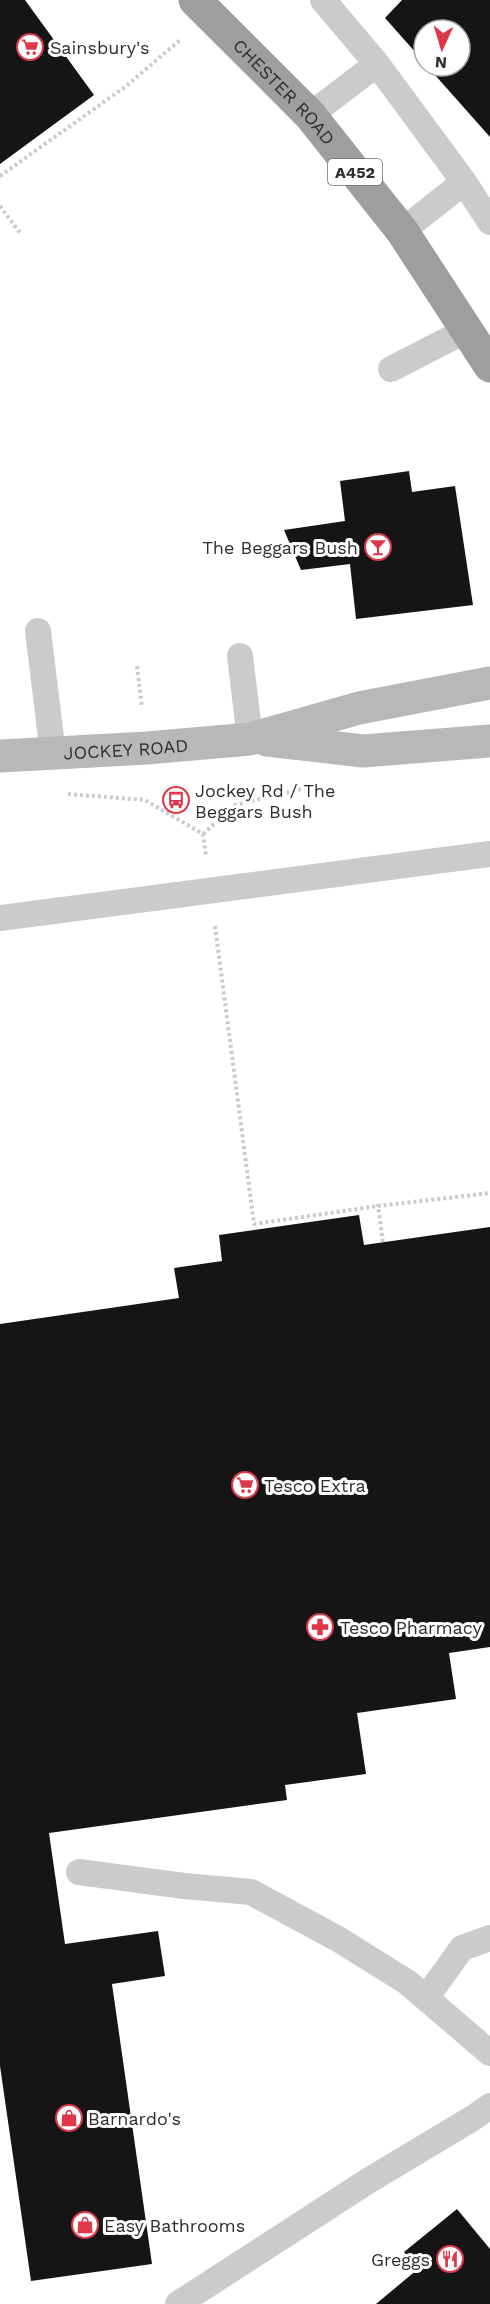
<svg xmlns="http://www.w3.org/2000/svg" width="490" height="2304" viewBox="0 0 490 2304" font-family="'Work Sans',sans-serif">
	<style>
		.building { fill: #151515 }
		.lines { fill: none; stroke-linecap: round; stroke-linejoin: round }
		.path { stroke: #cbcbcb; stroke-width: 4; stroke-dasharray: 3 3; stroke-linecap: butt }
		.service { stroke: #cbcbcb; stroke-width: 26 }
		.secondary { stroke: #b8b8b8; stroke-width: 33 }
		.trunk { stroke: #9e9e9e; stroke-width: 33 }
		.labels { text-anchor: middle; dominant-baseline: central; stroke-width: 6; stroke-linejoin: round; paint-order: stroke }
		.shield { fill: #fff; stroke: #6d6d6d; stroke-width: 1.5 }
		.shield-label { font-size: 16px; font-weight: bold; fill: #2e2e2e }
		.poi-label { font-size: 18px; fill: #2e2e2e; stroke: #fff; text-anchor: start }
		.street-label { font-size: 18px; fill: #2e2e2e; stroke: #fff }
	</style>
	<rect width="100%" height="100%" fill="#fff"/>
	<path class="building" d="M0,0h25l69,95 -94,69z
		M402,0h88v137l-63,-71h33v-36h-36v32l-39,-44z
		M409,471l3,21 43,-6 18,119 -117,14 -6,-55 -49,6 -17,-40 61,-9 -5,-40z
		M359,1215l5,30 126,-18v420l-41,6 7,46 -99,14 9,61 -81,11 2,15 -238,33 16,111 93,-13 7,45 -53,8 40,280 -121,17 -31,-215v-742l179,-26 -5,-30 48,-7 -3,-26z
		M457,2209l33,40v55h-114l42,-35 -14,-17z"/>
	<g class="lines">
		<path class="path" d="M0,176l125,-89 55,-47
			M0,206l20,27
			M137,666l5,42
			M68,794l77,6 58,34 3,22
			M203,834l32,-29 75,-18
			M215,926l39,298 124,-18
			M383,1242l-5,-36 112,-13"/>
		<path class="service" d="M323,0l54,64
			M310,115l67,-51 87,118 26,40
			M402,231l62,-49
			M391,369l76,-39
			M38,631l15,123
			M240,656l10,83
			M0,918l490,-64
			M79,1872l105,14 67,6 87,47 69,43 83,71
			M426,1998l36,-50 28,-10
			M178,2304l190,-123 105,-63 17,-12"/>
		<g class="secondary">
			<path d="M267,740l96,11 127,-10"/>
			<path id="s1" d="M0,756l147,-8 103,-9 109,-31 131,-25"/>
		</g>
		<path class="trunk" id="s2" d="M195,0l115,115 92,116 88,135"/>
	</g>
	<defs>
		<symbol id="supermarket-ring" viewBox="-11 -11 22 22"><circle r="9.5" fill="#fff" stroke="#de3849" stroke-width="1.5"/><path d="M-6-5.5h2.5l.6 2H6L4.5 2H-2.5L-4.4-4H-6ZM-1.5 3.2a1.3 1.3 0 1 0 .1 0ZM3 3.2a1.3 1.3 0 1 0 .1 0Z" fill="#de3849"/></symbol>
		<symbol id="bar-ring" viewBox="-11 -11 22 22"><circle r="9.5" fill="#fff" stroke="#de3849" stroke-width="1.5"/><path d="M-6-5H6L.8 .8V4.5H3.5V6h-7V4.5H-.8V.8Z" fill="#de3849"/></symbol>
		<symbol id="bus-ring" viewBox="-11 -11 22 22"><circle r="9.5" fill="#fff" stroke="#de3849" stroke-width="1.5"/><path d="M-5-6H5V4H4V6H2V4H-2V6H-4V4H-5ZM-3.5-4V0h7V-4ZM-3.5 1.2v1.5H-2V1.2ZM2 1.2v1.5H3.5V1.2Z" fill="#de3849"/></symbol>
		<symbol id="pharmacy-ring" viewBox="-11 -11 22 22"><circle r="9.5" fill="#fff" stroke="#de3849" stroke-width="1.5"/><path d="M-2-6h4v4h4v4h-4v4h-4v-4h-4v-4h4Z" fill="#de3849"/></symbol>
		<symbol id="shop-ring" viewBox="-11 -11 22 22"><circle r="9.5" fill="#fff" stroke="#de3849" stroke-width="1.5"/><path d="M-5-2.5h2.3a2.7 3.5 0 0 1 5.4 0H5L5.5 6h-11ZM-1.5-2.5h3a1.5 2.3 0 0 0-3 0Z" fill="#de3849"/></symbol>
		<symbol id="restaurant-ring" viewBox="-11 -11 22 22"><circle r="9.5" fill="#fff" stroke="#de3849" stroke-width="1.5"/><path d="M-5-6h1v4h1v-4h1v4h1v-4h1v5L-1.5 .5V6h-2V.5L-5-1ZM5-6V6H3V1.5H1.5Q1.5-4 5-6Z" fill="#de3849"/></symbol>
	</defs>
	<g fill-rule="evenodd">
		<use href="#supermarket-ring" x="15" y="32" width="30" height="30"/>
		<use href="#bar-ring" x="363" y="532" width="30" height="30"/>
		<use href="#bus-ring" x="161" y="785" width="30" height="30"/>
		<use href="#supermarket-ring" x="230" y="1470" width="30" height="30"/>
		<use href="#pharmacy-ring" x="305" y="1612" width="30" height="30"/>
		<use href="#shop-ring" x="54" y="2103" width="30" height="30"/>
		<use href="#shop-ring" x="70" y="2210" width="30" height="30"/>
		<use href="#restaurant-ring" x="435" y="2244" width="30" height="30"/>
	</g>
	<g class="labels">
		<rect class="shield" x="328" y="159" width="54" height="26" rx="4.5"/>
		<g class="shield-label">
			<text x="355" y="172">A452</text>
		</g>
		<g class="poi-label">
			<text x="50" y="47">Sainsbury's</text>
			<text x="358" y="547" text-anchor="end">The Beggars Bush</text>
			<text x="195" y="790">Jockey Rd / The<tspan x="195" dy="21">Beggars Bush</tspan></text>
			<text x="264" y="1485">Tesco Extra</text>
			<text x="340" y="1627">Tesco Pharmacy</text>
			<text x="88" y="2118">Barnardo's</text>
			<text x="104" y="2225">Easy Bathrooms</text>
			<text x="430" y="2259" text-anchor="end">Greggs</text>
		</g>
		<g class="street-label">
			<text stroke="none"><textPath href="#s2" startOffset="128">CHESTER ROAD</textPath></text>
			<text stroke="none"><textPath href="#s1" startOffset="126">JOCKEY ROAD</textPath></text>
		</g>
	</g>
	<g transform="translate(442 48) rotate(184)"><circle r="28" fill="#ffffff" stroke="#ababab" stroke-width="1.5"/>
	<path d="M0-4.5L10 22L0 15L-10 22Z" fill="#de3849"/>
	<text y="-9" font-size="16" font-weight="bold" text-anchor="middle" fill="#2e2e2e">N</text>
	</g>
</svg>
